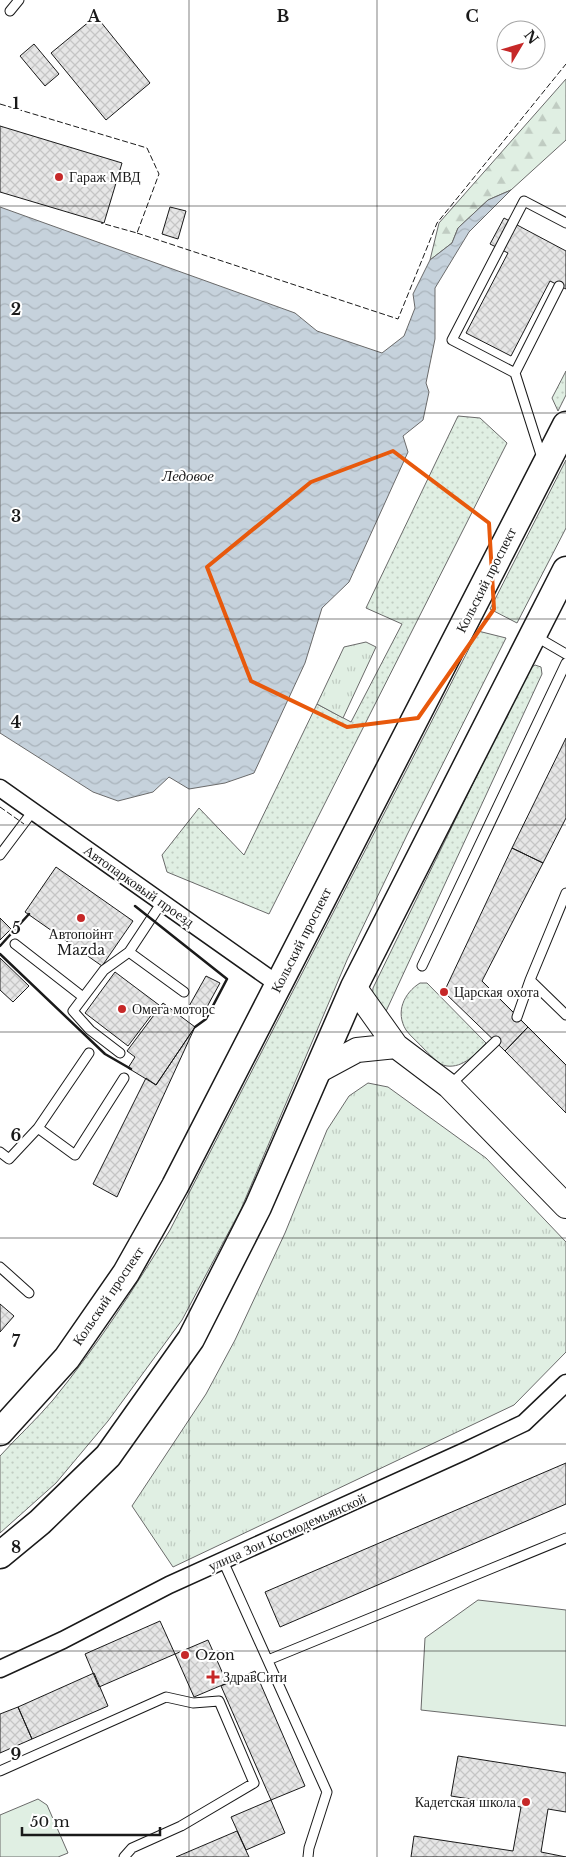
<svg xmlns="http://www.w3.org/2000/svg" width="566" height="1857" viewBox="0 0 566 1857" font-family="'Libre Baskerville',serif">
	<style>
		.grass { fill: url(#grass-dots); stroke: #6a6a6a }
		.forest { fill: url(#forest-firs); stroke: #6a6a6a }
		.park { fill: url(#park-tufts); stroke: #6a6a6a }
		.pitch { fill: #e0efe3; stroke: #6a6a6a }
		.water { fill: url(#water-waves); stroke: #6a6a6a }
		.building { fill: url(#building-cross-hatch); stroke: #1a1a1a }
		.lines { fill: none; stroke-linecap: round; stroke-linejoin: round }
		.lane-casing { stroke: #1a1a1a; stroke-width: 11 }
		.street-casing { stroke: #1a1a1a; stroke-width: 19 }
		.secondary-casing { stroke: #1a1a1a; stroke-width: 26 }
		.primary-casing { stroke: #1a1a1a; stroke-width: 29 }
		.lane { stroke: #fff; stroke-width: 9 }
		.street { stroke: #fff; stroke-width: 16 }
		.secondary { stroke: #fff; stroke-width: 24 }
		.primary { stroke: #fff; stroke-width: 26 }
		.fence { stroke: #1a1a1a; stroke-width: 1; stroke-dasharray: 6 2.5; stroke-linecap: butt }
		.wall { stroke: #1a1a1a; stroke-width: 2.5 }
		.marked { fill: none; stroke: #e8590c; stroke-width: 4; stroke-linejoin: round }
		.grid { fill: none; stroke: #1a1a1a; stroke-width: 1; stroke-opacity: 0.55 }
		.poi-dot { fill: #c62828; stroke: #fff; stroke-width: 2 }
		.labels { text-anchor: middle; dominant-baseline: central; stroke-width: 4; stroke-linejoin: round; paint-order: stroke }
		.poi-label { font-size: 14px; fill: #1a1a1a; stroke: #fff; text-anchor: start }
		.street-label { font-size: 14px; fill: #1a1a1a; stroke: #fff }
		.water-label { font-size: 15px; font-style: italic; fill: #1a1a1a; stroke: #fff }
		.grid-label { font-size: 16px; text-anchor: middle; font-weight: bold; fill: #1a1a1a; stroke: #fff; stroke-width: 4; stroke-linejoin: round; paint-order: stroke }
	</style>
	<defs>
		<pattern id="grass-dots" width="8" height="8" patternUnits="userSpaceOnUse" patternTransform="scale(1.25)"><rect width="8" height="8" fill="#e0efe3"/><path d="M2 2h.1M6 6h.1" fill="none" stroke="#c0ccc2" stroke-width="1.8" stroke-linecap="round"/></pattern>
		<pattern id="forest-firs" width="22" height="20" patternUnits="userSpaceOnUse" patternTransform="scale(1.25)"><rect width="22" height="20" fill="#e0efe3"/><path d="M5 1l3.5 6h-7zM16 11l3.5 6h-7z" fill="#c0ccc2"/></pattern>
		<pattern id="park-tufts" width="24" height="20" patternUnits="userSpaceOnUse" patternTransform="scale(1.25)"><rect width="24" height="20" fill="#e0efe3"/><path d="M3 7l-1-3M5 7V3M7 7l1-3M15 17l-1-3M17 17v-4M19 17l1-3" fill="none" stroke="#c0ccc2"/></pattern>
		<pattern id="water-waves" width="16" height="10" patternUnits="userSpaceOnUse" patternTransform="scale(1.25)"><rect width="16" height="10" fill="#c6d2dc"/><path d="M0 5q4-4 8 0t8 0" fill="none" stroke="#aab4bc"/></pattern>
		<pattern id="building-cross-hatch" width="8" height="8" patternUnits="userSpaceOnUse" patternTransform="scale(1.25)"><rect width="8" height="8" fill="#e6e6e6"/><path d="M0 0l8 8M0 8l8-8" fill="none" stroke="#c5c5c5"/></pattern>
	</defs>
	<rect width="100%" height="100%" fill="#fff"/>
	<path class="grass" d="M566,371v24l-8,16 -6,-13z
		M458,416l22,2 27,25 -238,471 -102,-42 -5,-17 37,-47 45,47 73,-151 34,18 51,-98 -36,-16z
		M566,460v68l-49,95 -27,-14z
		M478,631l28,7 -99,197 -60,125 -106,249 -59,111 -74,101 -52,62 -56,50v-77c17,-19 36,-36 53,-56 44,-54 81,-111 117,-170z
		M535,665l6,2 1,7 -160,346 -10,-20 1,-12 156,-319z
		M420,983h7l59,60c-10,11 -23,25 -39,23 -9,-1 -16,-11 -22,-16 -6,-7 -14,-13 -19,-20 -11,-18 -2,-37 14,-47z"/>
	<path class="forest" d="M566,79v61l-55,50 -23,10 -30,28 -6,15 -22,17 9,-37z"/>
	<path class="park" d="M366,642l10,5 -33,71 -26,-14 27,-57z
		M368,1083l20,4 98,71 80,84v110l-52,53 -341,162 -41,-61 74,-112 29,-54 50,-107 42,-103 22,-34z"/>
	<path class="pitch" d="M478,1600l88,10v116l-145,-16 4,-72z
		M38,1799l9,6 21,48 -10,4h-58v-42z"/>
	<path class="water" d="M511,190l-42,42 -34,56v51l-9,44 3,9 -6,28 -20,16 5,16 -59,130 -27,26 -17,55 -51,110 -29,10 -36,6 -20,-12 -16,15 -35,9 -25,-9 -93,-59v-526l295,106 22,18 65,22 22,-17 11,-28 -2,-14 17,-34 22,-17 6,-15 30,-28z"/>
	<path class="building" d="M96,16l54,67 -44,37 -55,-67z
		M34,44l25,30 -14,12 -25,-30z
		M0,126l122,37 -18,60 -104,-31z
		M170,207l16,4 -8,28 -16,-5z
		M504,218l62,33v38l-16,-8 -39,75 -45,-23 42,-80 -18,-9z
		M566,738v80l-23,45 -31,-15z
		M512,848l31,15 -61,118 46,46 -23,24 -61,-59z
		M56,867l77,54 -31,45 -77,-54z
		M0,918l11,11 -11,11z
		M0,958l29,28 -16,16 -13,-12z
		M115,972l44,33 -31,41 -43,-33z
		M206,976l14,7 -18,33 -14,-8z
		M163,1003l32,24 -39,58 -28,-17 7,-11 -8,-6z
		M195,1027l-78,170 -24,-13 53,-106 10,7z
		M528,1027l38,38v48l-61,-62z
		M0,1304l14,12 -14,16z
		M566,1463v41l-286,123 -15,-35z
		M160,1621l15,33 -76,33 -14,-33z
		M208,1640l19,43 -33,14 -19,-43z
		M255,1671l50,115 -34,14 -50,-114z
		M94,1673l14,33 -76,33 -14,-32z
		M18,1707l14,32 -32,14v-39z
		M458,1756l108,17v39l-18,-3 -7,43 25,5h-155l3,-21 99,15 8,-44 -70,-11z
		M271,1800l14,33 -39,17 -15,-33z
		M237,1831l12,26h-73z"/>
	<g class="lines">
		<defs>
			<path id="lane" d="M10,11l9,-11
				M515,373l-63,-33 72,-139 42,22
				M542,458l-27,-85 44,-87
				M535,636l31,18
				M0,855l33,-44
				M162,902l-33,50 55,40
				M15,944l68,53
				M422,966l144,-303
				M530,980l36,-87
				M517,1017l13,-37 36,35
				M120,1053l-30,-23 -17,-19 31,-41 25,-18
				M449,1086l47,-45
				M38,1128l51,-75
				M0,1152l9,7 29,-31 37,27 49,-77
				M0,1267l29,26
				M223,1561l104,231 -18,56 -1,9
				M268,1660l298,-122
				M0,1771l166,-74 27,6 26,-2 35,82 -73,43 -49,22 -8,9"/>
			<path id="street" d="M0,788l279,197
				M0,1669l63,-29 106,-55 296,-134 59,-28 42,-40"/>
			<path id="secondary" d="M354,987l42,59 53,40 117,120
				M318,1071l39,-21 39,-4"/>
			<path id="primary" d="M0,1432l67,-74 59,-85 49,-87 391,-761
				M0,1555l40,-33 68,-66 83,-117 67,-132 96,-220 212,-417"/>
		</defs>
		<use href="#lane" class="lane-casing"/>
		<use href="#street" class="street-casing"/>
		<use href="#secondary" class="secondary-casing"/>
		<use href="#primary" class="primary-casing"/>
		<use href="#lane" class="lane"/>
		<use href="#street" class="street"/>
		<use href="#secondary" class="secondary"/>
		<use href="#primary" class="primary"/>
		<path class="fence" d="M0,104l147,44 12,26 -22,59 -36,-10
			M137,233l261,86 39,-96 129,-159
			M0,807l24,17"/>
		<path class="wall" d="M135,906l92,73 -21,40 -11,8
			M0,946l29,-32
			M0,954l105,100 26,15"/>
	</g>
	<path class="marked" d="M393,451l96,72 5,86 -76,109 -71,9 -96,-46 -44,-114 104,-85z"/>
	<path class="grid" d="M189,0v1857M377,0v1857M0,206h566M0,413h566M0,619h566M0,825h566M0,1032h566M0,1238h566M0,1444h566M0,1651h566"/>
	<g class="poi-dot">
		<circle cx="59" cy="177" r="5"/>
		<circle cx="81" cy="918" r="5"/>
		<circle cx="444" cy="992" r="5"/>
		<circle cx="122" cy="1009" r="5"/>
		<circle cx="185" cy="1655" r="5"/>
		<path d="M210.5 1669.5h5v5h5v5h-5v5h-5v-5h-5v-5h5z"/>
		<circle cx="526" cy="1802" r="5"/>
	</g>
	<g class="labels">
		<g class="poi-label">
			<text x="69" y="177">Гараж МВД</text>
			<text x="81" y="934" text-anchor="middle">Автопойнт<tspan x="81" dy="16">Mazda</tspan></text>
			<text x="454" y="992">Царская охота</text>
			<text x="132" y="1009">Омега моторс</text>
			<text x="195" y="1655">Ozon</text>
			<text x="223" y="1677">ЗдравСити</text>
			<text x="516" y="1802" text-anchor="end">Кадетская школа</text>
		</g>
		<g class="street-label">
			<text transform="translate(486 580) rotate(-63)">Кольский проспект</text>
			<text transform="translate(139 886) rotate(35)">Автопарковый проезд</text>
			<text transform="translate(301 940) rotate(-63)">Кольский проспект</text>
			<text transform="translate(108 1296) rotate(-56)">Кольский проспект</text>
			<text transform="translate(287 1532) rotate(-24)">улица Зои Космодемьянской</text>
		</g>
		<g class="water-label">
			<text x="188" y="475">Ледовое</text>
		</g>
	</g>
	<g class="grid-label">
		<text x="94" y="22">A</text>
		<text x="283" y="22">B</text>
		<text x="472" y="22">C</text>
		<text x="16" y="109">1</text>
		<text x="16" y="315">2</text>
		<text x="16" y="522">3</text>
		<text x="16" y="728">4</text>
		<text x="16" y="934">5</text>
		<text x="16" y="1141">6</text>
		<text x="16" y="1347">7</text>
		<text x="16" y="1553">8</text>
		<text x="16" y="1760">9</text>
	</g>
	<g transform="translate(521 45) rotate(52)"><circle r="24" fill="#ffffff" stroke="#a3a3a3"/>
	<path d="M0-4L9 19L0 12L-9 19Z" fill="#c62828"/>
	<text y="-8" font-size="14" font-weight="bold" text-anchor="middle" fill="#1a1a1a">N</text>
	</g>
	<path d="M22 1827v8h138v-8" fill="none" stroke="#1a1a1a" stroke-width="2.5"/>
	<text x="30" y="1827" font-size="15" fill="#1a1a1a" stroke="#ffffff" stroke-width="4" paint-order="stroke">50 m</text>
</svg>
